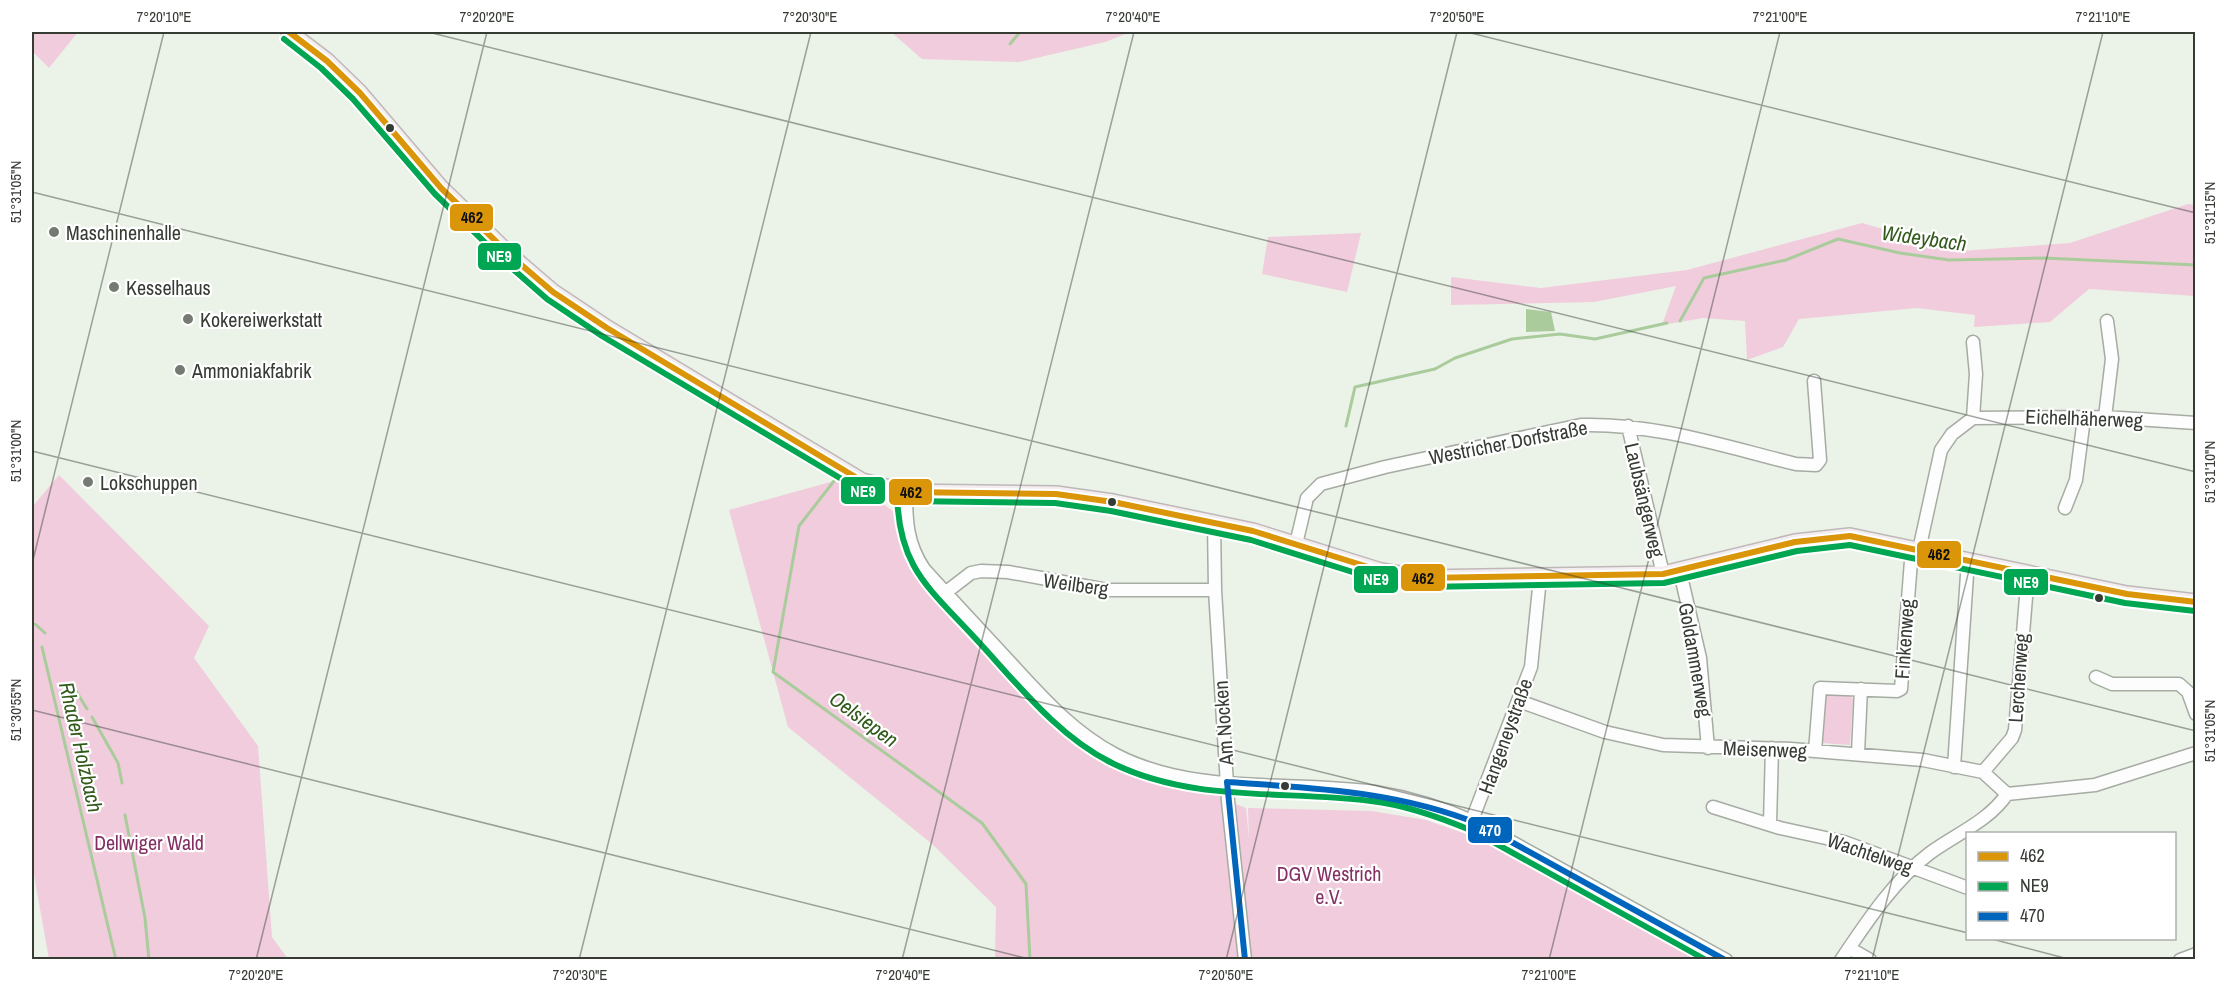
<svg xmlns="http://www.w3.org/2000/svg" width="2227" height="991" viewBox="0 0 2227 991" font-family="'Archivo Narrow',sans-serif">
	<style>
		.green { fill: #f0ccdc }
		.water { fill: #aacc9c }
		.lines { fill: none; stroke-linecap: round; stroke-linejoin: round }
		.stream { stroke: #aacc9c; stroke-width: 3 }
		.minor-casing { stroke: #a6aba3; stroke-width: 15 }
		.major-casing { stroke: #bfb8b9; stroke-width: 18 }
		.minor { stroke: #fcfdfc; stroke-width: 12 }
		.major { stroke: #f3edef; stroke-width: 15 }
		.bus-1-casing { stroke: #fff; stroke-width: 10 }
		.bus-2-casing { stroke: #fff; stroke-width: 10 }
		.bus-3-casing { stroke: #fff; stroke-width: 10 }
		.bus-1 { stroke: #da9608; stroke-width: 6 }
		.bus-2 { stroke: #00a651; stroke-width: 6 }
		.bus-3 { stroke: #0065bd; stroke-width: 6 }
		.ticks { fill: none; stroke: #363b34; stroke-width: 1.5; stroke-opacity: 0.45 }
		.bus-dot { fill: #363b34; stroke: #fff; stroke-width: 2 }
		.poi-dot { fill: #757b73; stroke: #fff; stroke-width: 2 }
		.labels { text-anchor: middle; dominant-baseline: central; stroke-width: 4.5; stroke-linejoin: round; paint-order: stroke }
		.poi-label { font-size: 20px; fill: #363b34; stroke: #fff; text-anchor: start }
		.street-label { font-size: 20px; fill: #363b34; stroke: #fff }
		.park-label { font-size: 20px; fill: #842f63; stroke: #fff }
		.water-label { font-size: 21px; font-style: italic; fill: #315a1a; stroke: #fff }
		.line-badge { stroke: #fff; stroke-width: 2 }
		.badge-label { font-size: 16px; text-anchor: middle; font-weight: bold; fill: #fff }
		.pale-badge-label { font-size: 16px; text-anchor: middle; font-weight: bold; fill: #111 }
		.neatline { fill: none; stroke: #363b34; stroke-width: 2 }
		.ticks-label { font-size: 15px; text-anchor: middle; fill: #363b34 }
	</style>
	<rect width="100%" height="100%" fill="#ebf2e8"/>
	<path class="green" d="M32,32h46l-29,36 -17,-17z
		M891,32h240l-26,10 -86,20 -97,-3z
		M2188,204l7,1v91l-106,-7 -39,33 -76,5 1,-12 -58,-7 -118,11 -16,28 -36,13 -2,-39 -42,-3 -41,7 14,-39 -82,16 -143,3v-28l90,11 146,-18 175,-47 99,28 109,-8z
		M1361,233l-14,59 -85,-18 6,-37z
		M59,475l150,151 -15,32 64,88 14,191 16,22h-239l-17,-95v-231l3,-9 -3,-9v-108z
		M834,481c47,24 64,17 80,74l116,129 87,71 110,27 1,19 18,7 3,31 -1,-31 124,3 54,9 60,21 217,118h-708l1,-52 -64,-63 -144,-117 -59,-217z
		M1828,694l22,2 3,3 -3,46 -28,-2 3,-46z"/>
	<path class="water" d="M1526,309l25,3 4,19 -29,1z"/>
	<g class="lines">
		<path class="stream" d="M1010,44l10,-12
			M1680,321l24,-43 82,-18 52,-21 62,14 49,7 95,-2 152,7
			M1346,426l9,-39 80,-18 20,-11 57,-19 48,-5 35,5 72,-16
			M834,481l-35,45 -26,146 209,151 44,61 4,76
			M35,624l10,9
			M42,647l74,313
			M73,686l14,23
			M92,717l26,46 4,20
			M125,815l20,103 4,42"/>
		<defs>
			<path id="minor" d="M1973,342l3,32 -3,44
				M2105,417l7,-58 -5,-38
				M1628,426l35,148
				M906,492c0,29 1,52 18,77 27,30 55,60 83,90 33,36 65,73 109,96 80,41 173,25 259,37 37,6 71,17 104,32l247,136
				M2065,508l11,-28 8,-62
				M1214,522l1,68 13,211 17,159
				M1296,544l11,-46 14,-14 64,-17 196,-42c74,-2 145,22 215,39l20,1 4,-5 -6,-79
				M1919,550l22,-100 11,-16 21,-16 132,-1 91,6
				M1680,572l20,86 8,90
				M945,593l26,-20 10,-2 27,1 99,18h108
				M2096,677l16,7h67l9,8 8,22
				M1519,701l86,31 58,13 128,4 132,11 60,12 24,22
				M1815,751l5,-63 77,3 4,-2 11,-141
				M1858,753l3,-64
				M1954,767l14,-207
				M1983,772l29,-34 3,-8 13,-157
				M1713,807l67,21 64,14 124,46
				M1472,820l59,-153 9,-89
				M1770,824l2,-76
				M1849,948l21,12
				M1841,960c25,-37 53,-80 89,-107 26,-19 59,-32 77,-59l88,-9 101,-32
				M2180,960l16,-6"/>
			<path id="major" d="M289,32l38,29 33,32 81,95 70,68 42,36 54,36 255,153 44,11 150,2 57,8 140,29 128,40 43,7 239,-4 132,-32 55,-6 277,58 69,8"/>
		</defs>
		<use href="#minor" class="minor-casing"/>
		<use href="#major" class="major-casing"/>
		<use href="#minor" class="minor"/>
		<use href="#major" class="major"/>
		<defs>
			<path id="bus-1" d="M289,32l38,29 33,32 81,95 70,68 42,36 54,36 255,153 44,11 150,2 57,8 140,29 128,40 43,7 239,-4 132,-32 55,-6 277,58 69,8"/>
			<path id="bus-2" d="M284,39l37,29 32,31 82,95 70,68 42,37 55,37 258,154 45,11 150,2 56,8 140,29 127,40 45,7 241,-4 133,-32 53,-6 275,58 70,8
				M897,492c1,75 31,95 78,146 41,44 82,98 137,125 81,40 173,27 259,38 36,4 71,17 104,31l231,128"/>
			<path id="bus-3" d="M1227,782c87,6 170,9 252,42l246,136
				M1227,782l18,178"/>
		</defs>
		<use href="#bus-1" class="bus-1-casing"/>
		<use href="#bus-2" class="bus-2-casing"/>
		<use href="#bus-3" class="bus-3-casing"/>
		<use href="#bus-1" class="bus-1"/>
		<use href="#bus-2" class="bus-2"/>
		<use href="#bus-3" class="bus-3"/>
	</g>
	<path class="ticks" d="M428,32l1768,440M1467,32l729,181M32,192l2164,539M32,451l1936,482M32,564l132,-532M32,710l1001,250M1988,938l84,22M256,960l231,-928M579,960l232,-928M902,960l232,-928M1226,960l231,-928M1549,960l231,-928M1872,960l231,-928M2195,960l1,-2"/>
	<g class="bus-dot">
		<circle cx="390" cy="128" r="5"/>
		<circle cx="1112" cy="502" r="5"/>
		<circle cx="2099" cy="598" r="5"/>
		<circle cx="1285" cy="786" r="5"/>
	</g>
	<g class="poi-dot">
		<circle cx="54" cy="232" r="6"/>
		<circle cx="114" cy="287" r="6"/>
		<circle cx="188" cy="319" r="6"/>
		<circle cx="180" cy="370" r="6"/>
		<circle cx="88" cy="482" r="6"/>
	</g>
	<g class="labels">
		<g class="poi-label">
			<text x="66" y="232">Maschinenhalle</text>
			<text x="126" y="287">Kesselhaus</text>
			<text x="200" y="319">Kokereiwerkstatt</text>
			<text x="192" y="370">Ammoniakfabrik</text>
			<text x="100" y="482">Lokschuppen</text>
		</g>
		<g class="street-label">
			<text transform="translate(2084 418) rotate(2)">Eichelhäherweg</text>
			<text transform="translate(1508 442) rotate(-11)">Westricher Dorfstraße</text>
			<text transform="translate(1645 500) rotate(77)">Laubsängerweg</text>
			<text transform="translate(1076 584) rotate(8)">Weilberg</text>
			<text transform="translate(1904 639) rotate(-86)">Finkenweg</text>
			<text transform="translate(1696 660) rotate(80)">Goldammerweg</text>
			<text transform="translate(2018 678) rotate(-86)">Lerchenweg</text>
			<text transform="translate(1223 723) rotate(-94)">Am Nocken</text>
			<text transform="translate(1505 736) rotate(-70)">Hangeneystraße</text>
			<text transform="translate(1765 749) rotate(2)">Meisenweg</text>
			<text transform="translate(1870 853) rotate(19)">Wachtelweg</text>
		</g>
		<g class="park-label">
			<text x="149" y="842">Dellwiger Wald</text>
			<text x="1329" y="873">DGV Westrich<tspan x="1329" dy="23">e.V.</tspan></text>
		</g>
		<g class="water-label">
			<text transform="translate(1924 238) rotate(8)">Wideybach</text>
			<text transform="translate(864 719) rotate(36)">Oelsiepen</text>
			<text transform="translate(81 747) rotate(77)">Rhader Holzbach</text>
		</g>
	</g>
	<g class="line-badge">
		<rect x="449" y="203" width="45" height="29" rx="6" fill="#da9608"/>
		<rect x="477" y="242" width="45" height="29" rx="6" fill="#00a651"/>
		<rect x="840" y="476" width="46" height="29" rx="6" fill="#00a651"/>
		<rect x="888" y="478" width="45" height="28" rx="6" fill="#da9608"/>
		<rect x="1916" y="540" width="46" height="29" rx="6" fill="#da9608"/>
		<rect x="1400" y="563" width="46" height="29" rx="6" fill="#da9608"/>
		<rect x="1353" y="565" width="46" height="29" rx="6" fill="#00a651"/>
		<rect x="2003" y="568" width="46" height="28" rx="6" fill="#00a651"/>
		<rect x="1467" y="816" width="46" height="28" rx="6" fill="#0065bd"/>
	</g>
	<g class="badge-label">
		<text x="499" y="262">NE9</text>
		<text x="863" y="497">NE9</text>
		<text x="1376" y="585">NE9</text>
		<text x="2026" y="588">NE9</text>
		<text x="1490" y="836">470</text>
	</g>
	<g class="pale-badge-label">
		<text x="472" y="223">462</text>
		<text x="911" y="498">462</text>
		<text x="1939" y="560">462</text>
		<text x="1423" y="584">462</text>
	</g>
	<rect width="2227" height="991" fill="none" stroke="#ffffff" stroke-width="66"/>
	<rect x="1966" y="832" width="210" height="108" fill="#ffffff" stroke="#afb1ae" stroke-width="1.5"/>
	<rect x="1978" y="852" width="30" height="9" fill="#da9608" stroke="#afb1ae" stroke-width="1.5"/>
	<text x="2020" y="862" font-size="18" fill="#363b34">462</text>
	<rect x="1978" y="882" width="30" height="9" fill="#00a651" stroke="#afb1ae" stroke-width="1.5"/>
	<text x="2020" y="892" font-size="18" fill="#363b34">NE9</text>
	<rect x="1978" y="912" width="30" height="9" fill="#0065bd" stroke="#afb1ae" stroke-width="1.5"/>
	<text x="2020" y="922" font-size="18" fill="#363b34">470</text>
	<rect x="33" y="33" width="2161" height="925" class="neatline"/>
	<g class="ticks-label">
		<text x="164" y="22">7°20'10"E</text>
		<text x="487" y="22">7°20'20"E</text>
		<text x="810" y="22">7°20'30"E</text>
		<text x="1133" y="22">7°20'40"E</text>
		<text x="1457" y="22">7°20'50"E</text>
		<text x="1780" y="22">7°21'00"E</text>
		<text x="2103" y="22">7°21'10"E</text>
		<text transform="translate(16 192) rotate(-90)" y="5">51°31'05"N</text>
		<text transform="translate(2210 213) rotate(-90)" y="5">51°31'15"N</text>
		<text transform="translate(16 451) rotate(-90)" y="5">51°31'00"N</text>
		<text transform="translate(2210 472) rotate(-90)" y="5">51°31'10"N</text>
		<text transform="translate(16 710) rotate(-90)" y="5">51°30'55"N</text>
		<text transform="translate(2210 731) rotate(-90)" y="5">51°31'05"N</text>
		<text x="256" y="980">7°20'20"E</text>
		<text x="580" y="980">7°20'30"E</text>
		<text x="903" y="980">7°20'40"E</text>
		<text x="1226" y="980">7°20'50"E</text>
		<text x="1549" y="980">7°21'00"E</text>
		<text x="1872" y="980">7°21'10"E</text>
	</g>
</svg>
